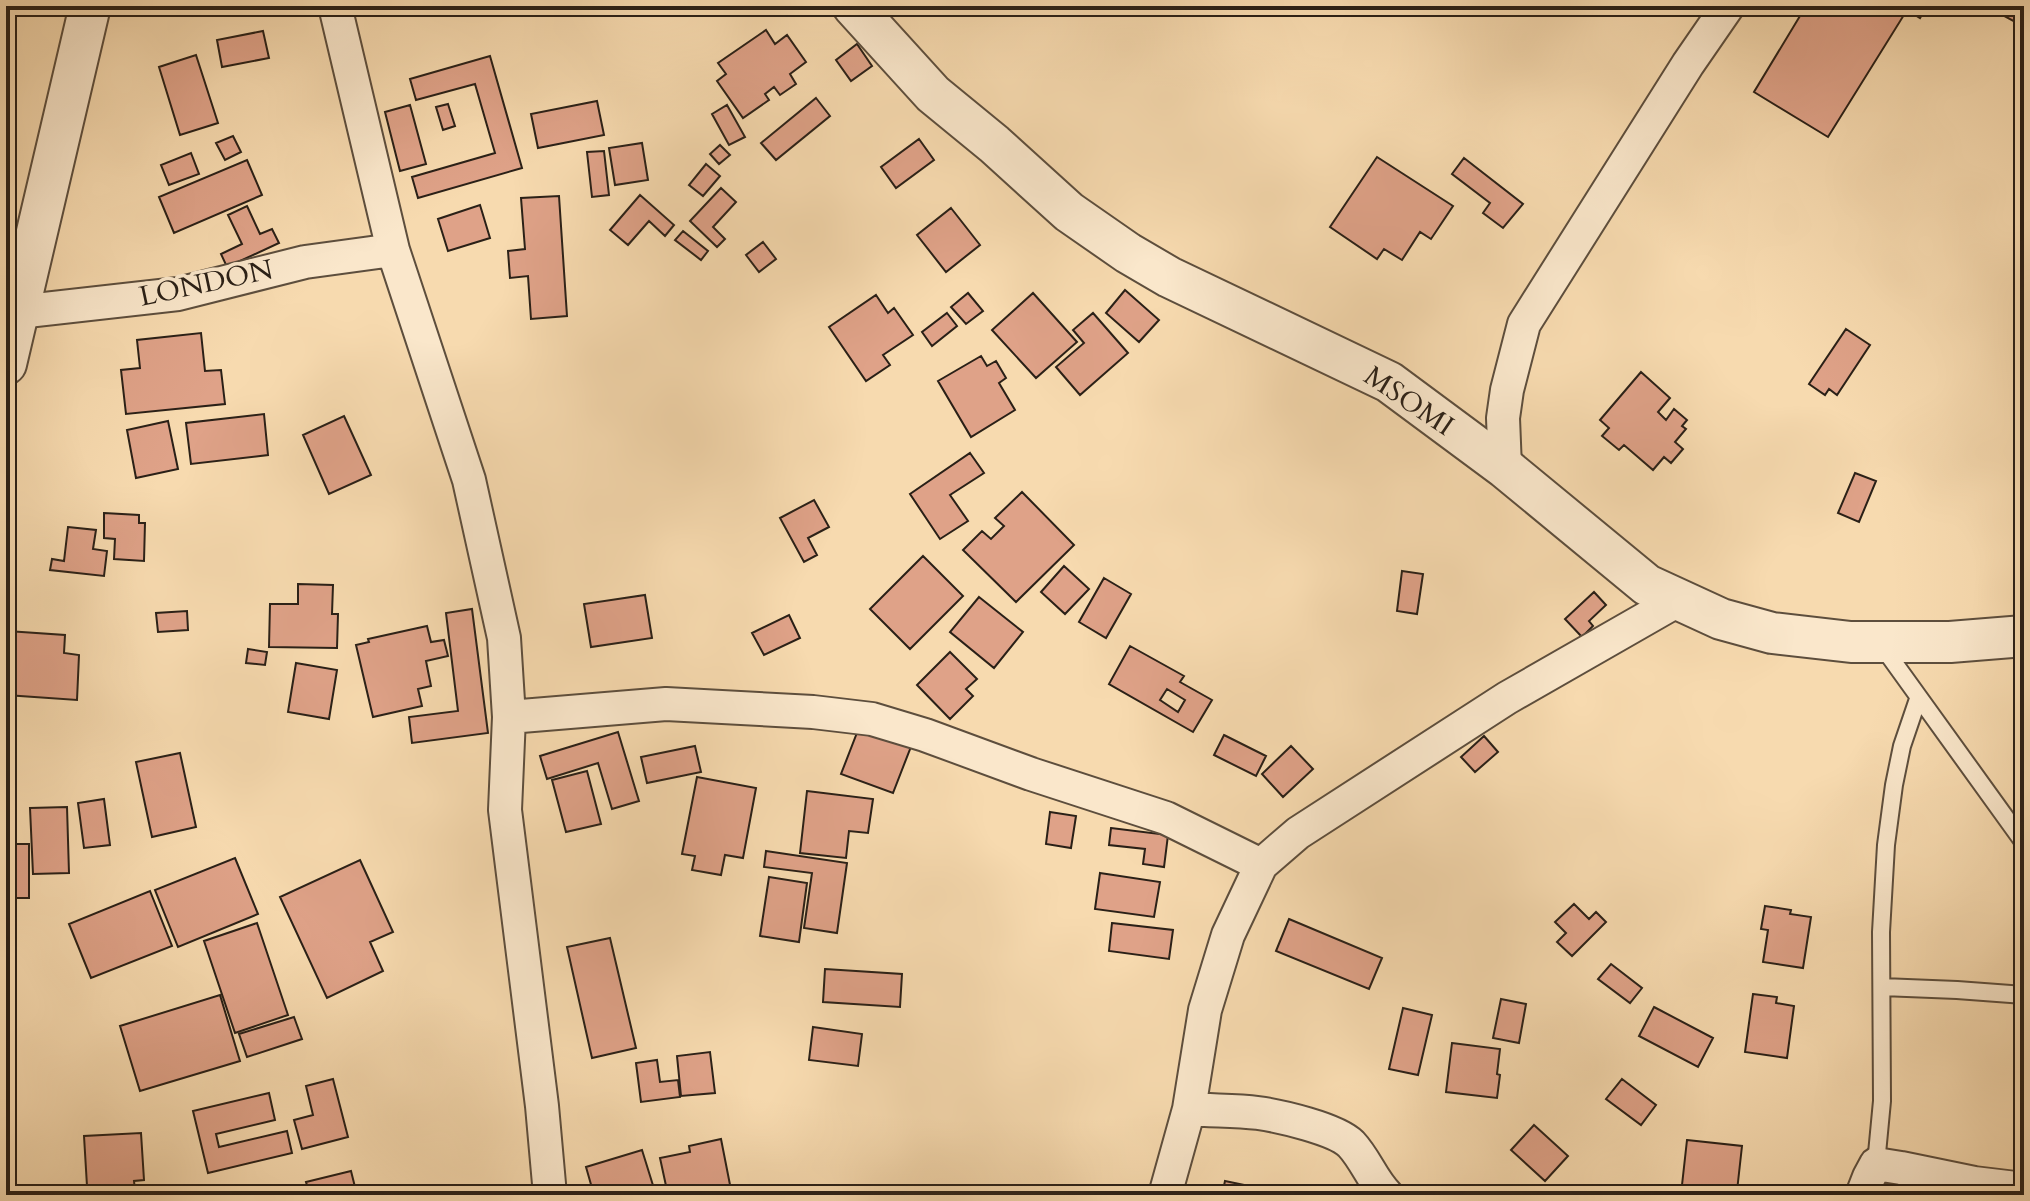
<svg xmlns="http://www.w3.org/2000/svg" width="2030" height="1201" viewBox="0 0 2030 1201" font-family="Cardo,serif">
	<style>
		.building { fill: #dfa288; stroke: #2a2017; stroke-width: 2; fill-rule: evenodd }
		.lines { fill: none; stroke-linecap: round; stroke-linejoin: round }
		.service-casing { stroke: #5d4e3d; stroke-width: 20 }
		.minor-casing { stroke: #5d4e3d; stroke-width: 36 }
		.tertiary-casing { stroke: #5d4e3d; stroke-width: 44 }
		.service { stroke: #fae7cb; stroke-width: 16 }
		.minor { stroke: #fae7cb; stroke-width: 32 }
		.tertiary { stroke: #fae7cb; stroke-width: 40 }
		.labels { text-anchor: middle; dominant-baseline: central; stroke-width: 7; stroke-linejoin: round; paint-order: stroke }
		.street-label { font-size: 28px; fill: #2a2017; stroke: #fae7cb }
	</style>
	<rect width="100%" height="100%" fill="#f7daaf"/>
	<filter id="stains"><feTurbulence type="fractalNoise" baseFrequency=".0025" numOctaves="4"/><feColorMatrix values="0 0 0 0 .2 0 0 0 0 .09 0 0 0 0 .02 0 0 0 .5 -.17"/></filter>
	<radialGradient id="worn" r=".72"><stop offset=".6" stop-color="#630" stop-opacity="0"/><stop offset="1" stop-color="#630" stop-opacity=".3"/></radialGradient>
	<path class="building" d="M1806,6h121l-7,12 -13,-8 -79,127 -74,-45z
		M2000,6h24v5l-7,12 -20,-11z
		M766,30l9,14 12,-9 19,27 -16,12 6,10 -16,11 -6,-8 -9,7 4,6 -26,18 -26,-37 9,-7 -8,-11z
		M263,31l6,27 -47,9 -5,-27z
		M857,44l15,22 -21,15 -15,-21z
		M196,55l22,68 -38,12 -21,-68z
		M490,56l32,112 -104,30 -6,-21 83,-24 -20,-69 -59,16 -6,-21z
		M816,98l14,18 -54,44 -15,-17z
		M597,101l7,34 -66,13 -7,-34z
		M448,104l7,22 -12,4 -7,-23z
		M410,105l16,59 -26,7 -15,-59z
		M727,105l18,32 -16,8 -17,-31z
		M233,136l8,16 -16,8 -9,-17z
		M919,139l15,21 -38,28 -15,-21z
		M642,143l6,37 -33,5 -6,-37z
		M720,145l10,10 -11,9 -9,-10z
		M604,151l5,44 -17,2 -5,-45z
		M191,153l8,21 -30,11 -8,-20z
		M1377,157l76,49 -22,33 -11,-7 -18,28 -18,-11 -7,10 -47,-32z
		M1464,158l59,46 -20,24 -20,-15 7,-10 -38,-29z
		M247,160l15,35 -88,38 -15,-36z
		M706,164l14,12 -17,20 -14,-11z
		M721,188l15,14 -23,25 12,12 -8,8 -27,-26z
		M640,195l34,30 -9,11 -16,-15 -21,24 -18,-15z
		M559,196l8,120 -36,3 -3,-43 -18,2 -2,-27 17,-2 -4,-51z
		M480,205l10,33 -42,13 -10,-32z
		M247,206l13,28 12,-5 7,14 -52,24 -6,-13 21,-10 -14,-29z
		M951,208l29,37 -34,27 -29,-37z
		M683,231l25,20 -7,9 -26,-20z
		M763,242l13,17 -17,13 -13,-17z
		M1125,290l34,30 -20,22 -33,-29z
		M968,293l15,18 -17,13 -15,-17z
		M1033,293l44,49 -41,36 -44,-48z
		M876,295l12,18 6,-5 19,27 -30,20 7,10 -24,16 -37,-54z
		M947,313l10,13 -25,20 -10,-14z
		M1093,313l35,40 -48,42 -24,-28 28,-24 -11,-13z
		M1846,329l24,16 -33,50 -8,-6 -4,6 -16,-11z
		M201,333l4,38 16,-1 4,34 -99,10 -5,-44 19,-2 -3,-28z
		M981,356l6,10 9,-5 10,17 -7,5 16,27 -44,27 -33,-56z
		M1641,372l29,26 -12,14 8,8 8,-11 13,11 -5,6 4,3 -11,13 8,7 -12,14 -7,-6 -11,13 -29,-25 -5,5 -17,-14 7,-8 -9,-8z
		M264,414l4,41 -77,9 -5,-41z
		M344,416l27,59 -42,19 -26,-59z
		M168,421l10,48 -42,9 -9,-48z
		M970,453l14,20 -34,22 18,26 -28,18 -30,-45z
		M1855,473l21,8 -17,41 -21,-9z
		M1022,492l52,53 -58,57 -53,-52 19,-19 9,8 13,-13 -9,-8z
		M814,500l15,27 -21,11 9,17 -13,7 -24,-44z
		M104,513l35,2v8h6l-1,38 -30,-2 1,-20 -11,-1z
		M68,527l28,3 -3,19 14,2 -3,25 -54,-6 2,-11 12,2z
		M923,556l40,40 -53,53 -40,-40z
		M1064,566l25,23 -24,25 -24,-22z
		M1402,571l21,3 -6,40 -20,-3z
		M1104,578l27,16 -25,44 -27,-16z
		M298,584l35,1 -1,29h6l-1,34 -68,-1 1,-43h28z
		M1594,592l12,13 -17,16 4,5 -11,11 -17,-18z
		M645,595l7,43 -61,9 -7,-43z
		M979,597l44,35 -29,36 -44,-36z
		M472,609l16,124 -76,10 -3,-26 49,-6 -12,-98z
		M187,611l1,19 -30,2 -2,-19z
		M789,615l11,23 -36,17 -12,-22z
		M427,626l4,16 13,-2 4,16 -22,5 5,25 -13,3 4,17 -49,11 -17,-72 13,-3 -1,-3z
		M7,631l58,4 -1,18 15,2 -2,45 -71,-5z
		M1130,646l54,30 -4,6 32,18 -19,32 -84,-48zM1167,689l18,11 -7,12 -18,-12z
		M248,649l19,3 -2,13 -19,-2z
		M950,652l27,27 -11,10 7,7 -23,23 -33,-34z
		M296,663l41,7 -8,49 -41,-7z
		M860,725l52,19 -19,49 -52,-19z
		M618,732l21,69 -27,8 -14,-46 -51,16 -7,-23z
		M1224,735l42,21 -10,20 -42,-21z
		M1484,736l14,16 -23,20 -14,-15z
		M695,746l6,26 -54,11 -6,-26z
		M1291,746l22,23 -30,28 -21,-23z
		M180,753l16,74 -44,10 -16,-75z
		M587,771l14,53 -35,8 -14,-52z
		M697,777l59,11 -13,70 -18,-3 -4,20 -29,-5 3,-14 -13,-2z
		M807,791l66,8 -5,34 -19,-2 -3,27 -46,-5z
		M104,799l6,46 -26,3 -6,-45z
		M67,807l2,66 -36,1 -3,-66z
		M1050,812l26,4 -5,32 -25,-4z
		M1111,828l57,7 -4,32 -21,-3 2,-15 -36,-4z
		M6,844h23v54h-23z
		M766,851l81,12 -10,70 -33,-5 8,-55 -48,-6z
		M235,858l23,56 -80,33 -23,-57z
		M360,860l33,72 -23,10 13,29 -56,27 -47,-101z
		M1100,873l60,9 -6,35 -59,-8z
		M769,877l38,6 -8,59 -39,-6z
		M150,891l22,55 -81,32 -22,-54z
		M1574,904l15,15 7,-7 10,10 -34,34 -15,-14 9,-9 -11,-11z
		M1765,906l26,4 -1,4 21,3 -8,51 -40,-6 5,-32 -7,-1z
		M1289,919l93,39 -13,31 -93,-38z
		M257,923l31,92 -53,18 -31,-92z
		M1112,923l61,7 -4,29 -60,-8z
		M610,938l26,110 -44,10 -25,-111z
		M1611,964l31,24 -12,15 -32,-24z
		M825,969l77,5 -2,33 -77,-5z
		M1753,994l24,3 -1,6 18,3 -7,52 -42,-6z
		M220,995l20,66 -100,30 -20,-65z
		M1501,999l25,5 -7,39 -26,-5z
		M1654,1007l59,31 -15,29 -59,-31z
		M1403,1008l29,7 -14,60 -29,-6z
		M294,1017l8,22 -55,18 -8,-23z
		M813,1027l49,7 -4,32 -49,-6z
		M1452,1043l48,6 -3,25 3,1 -3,23 -51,-6z
		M710,1052l5,41 -34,3 -4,-40z
		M657,1060l3,22 18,-2 2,17 -39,5 -5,-39z
		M333,1079l15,58 -46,12 -8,-29 19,-5 -7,-29z
		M1622,1079l34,26 -15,20 -35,-26z
		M269,1093l6,27 -59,14 3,13 68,-16 5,22 -84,20 -15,-62z
		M1534,1125l34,31 -23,25 -34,-31z
		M141,1133l3,47 -10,1 1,9 -32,2v-7l-16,1 -3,-50z
		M721,1139l11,56h-64l-8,-37 30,-6 -1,-6z
		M1687,1140l55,6 -5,45 -55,-6z
		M642,1150l14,45h-62l-8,-28z
		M351,1171l6,24h-47l-4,-13z
		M1225,1181l29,6 -2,8h-30z"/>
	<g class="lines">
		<defs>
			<path id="service" d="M1882,646l142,197
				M1882,987l75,3 67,5
				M1876,1164l6,-63 -1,-169 5,-87 8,-60 8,-39 16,-47"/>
			<path id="minor" d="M335,6l58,244 76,230 35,158 5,79 -4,93 37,296 8,89
				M18,312l160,-18 127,-32 88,-12
				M1505,468l-2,-50 4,-28 17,-66 164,-260 40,-58
				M509,717l157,-13 147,8 59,7 53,16 106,39 135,44 95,47
				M1189,1109c23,2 46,1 69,4 22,3 78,16 93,31 15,16 21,36 36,51
				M1165,1195l24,-86 16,-99 23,-75 33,-70 37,-32 209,-135 173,-99
				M1862,1195l7,-18 7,-13 25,4 73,15 50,6"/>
			<path id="tertiary" d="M853,6l80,88 61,50 75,68 59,41 41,24 220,105 116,86 142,117 74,34 51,14 79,9h99l74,-6
				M6,364l84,-358"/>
		</defs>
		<use href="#service" class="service-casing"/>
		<use href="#minor" class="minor-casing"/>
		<use href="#tertiary" class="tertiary-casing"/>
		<use href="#service" class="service"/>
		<use href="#minor" class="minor"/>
		<use href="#tertiary" class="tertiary"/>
	</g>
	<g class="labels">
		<g class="street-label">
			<text transform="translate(206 283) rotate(-12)">LONDON</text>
			<text transform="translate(1409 401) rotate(34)">MSOMI</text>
		</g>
	</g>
	<rect width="2030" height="1201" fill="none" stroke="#f7daaf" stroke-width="32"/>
	<rect x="8" y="8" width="2014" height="1185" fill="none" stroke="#2a2017" stroke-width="4"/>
	<rect x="16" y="16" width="1998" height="1169" fill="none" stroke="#2a2017" stroke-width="2"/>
	<rect width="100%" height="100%" filter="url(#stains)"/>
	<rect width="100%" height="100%" fill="url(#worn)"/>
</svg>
